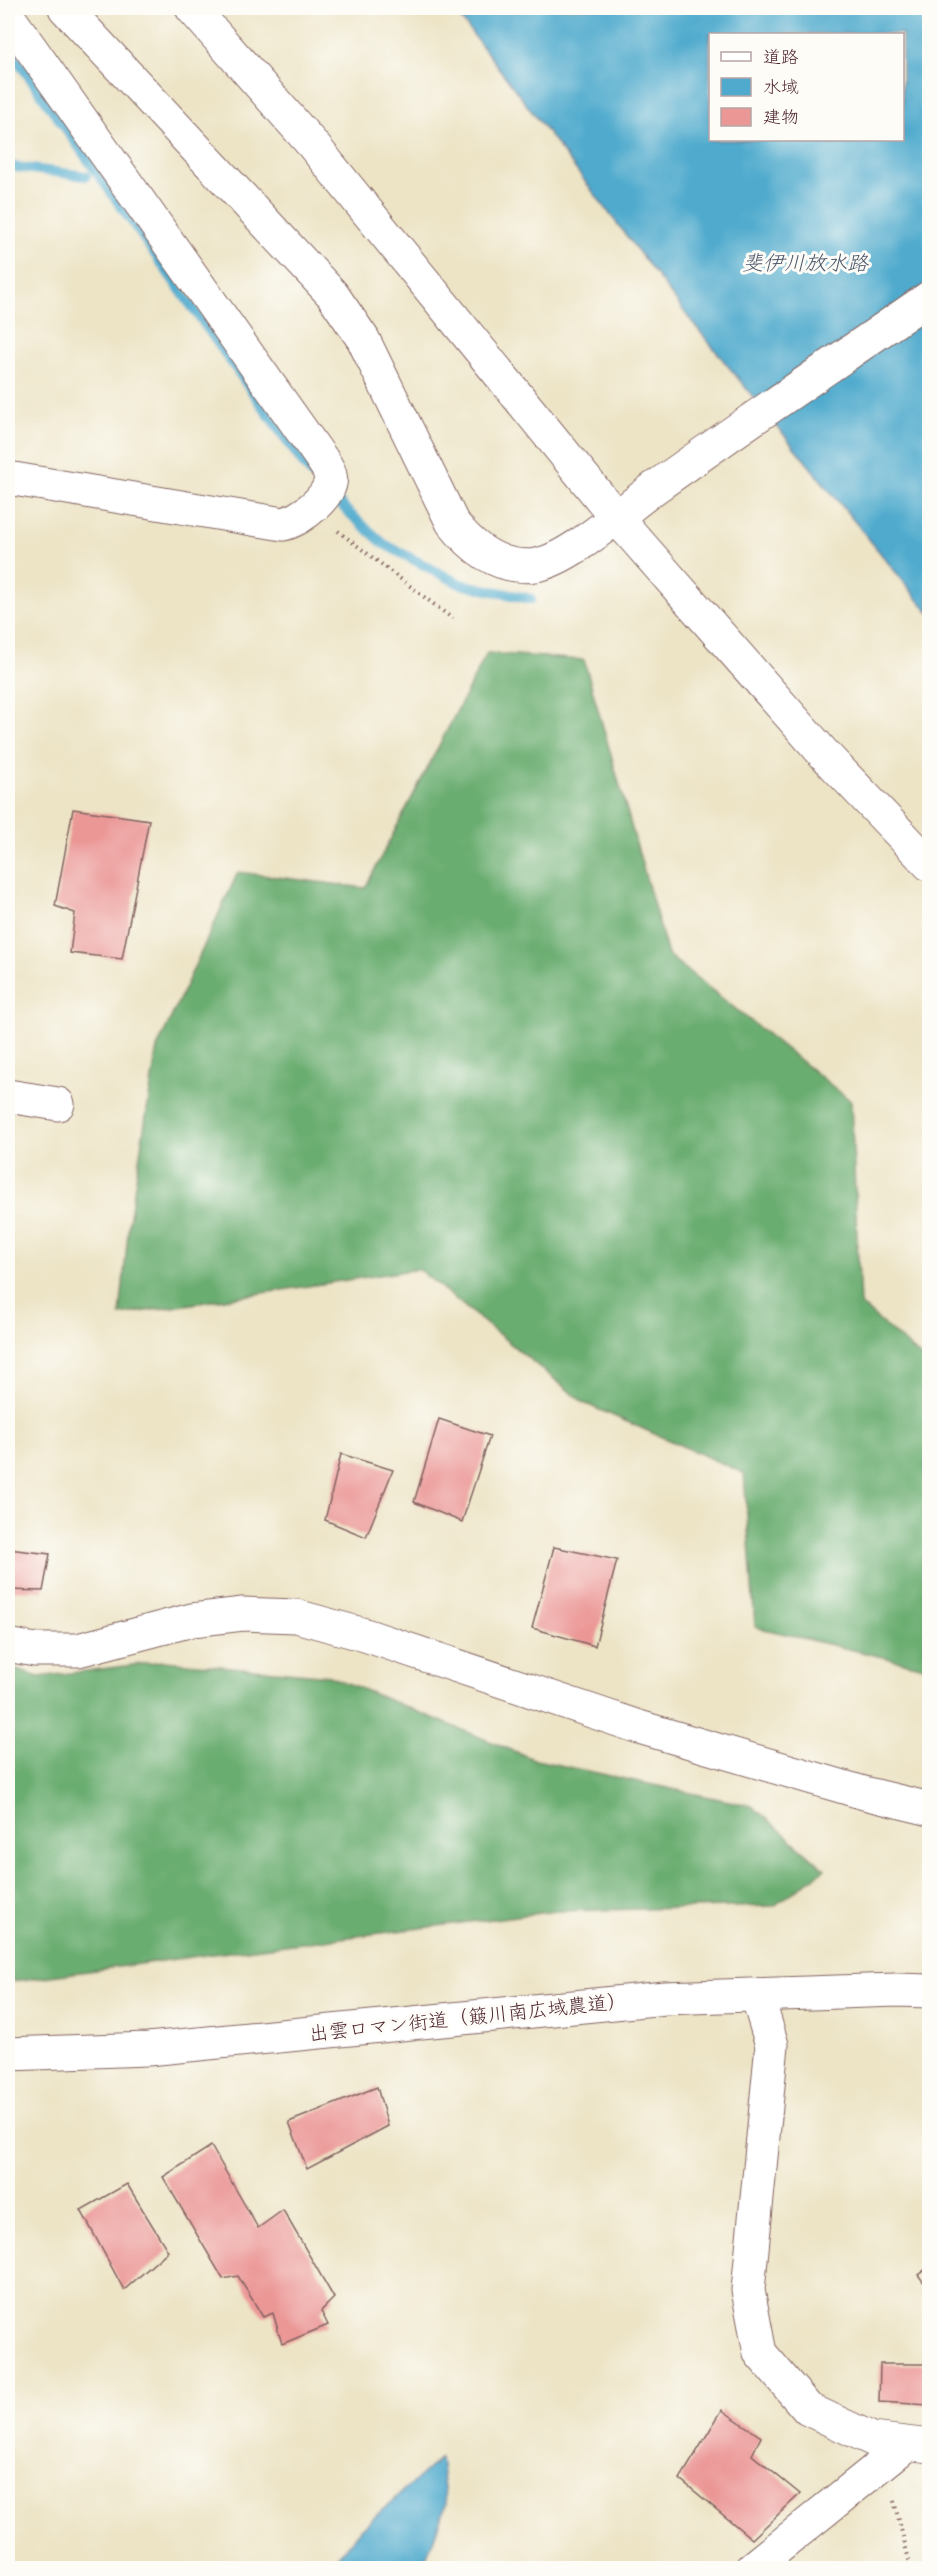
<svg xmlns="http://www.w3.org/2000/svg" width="937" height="2576" viewBox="0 0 937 2576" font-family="'Architects Daughter','Klee One',sans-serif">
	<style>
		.forest { fill: #6aad71; stroke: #5a664e; stroke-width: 1.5 }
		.water { fill: #4faacd; stroke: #4c647c; stroke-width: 1.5; fill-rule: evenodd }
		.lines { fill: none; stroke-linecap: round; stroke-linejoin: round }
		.stream { stroke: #4faacd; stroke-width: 10 }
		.building { fill: #eb9796 }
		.minor-casing { stroke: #836461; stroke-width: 35 }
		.tertiary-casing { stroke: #836461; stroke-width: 35 }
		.path { stroke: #836461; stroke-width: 4; stroke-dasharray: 1.5 4.5; stroke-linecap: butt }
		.minor { stroke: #fff; stroke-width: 33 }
		.tertiary { stroke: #fff; stroke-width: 33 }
		.labels { text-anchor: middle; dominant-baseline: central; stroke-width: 6; stroke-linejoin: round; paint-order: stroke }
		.street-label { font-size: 20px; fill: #4a1f2b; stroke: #fdfcf7 }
		.water-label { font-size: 21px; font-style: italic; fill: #4c576c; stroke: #fdfcf7 }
	</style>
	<rect width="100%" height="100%" fill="#fdfcf7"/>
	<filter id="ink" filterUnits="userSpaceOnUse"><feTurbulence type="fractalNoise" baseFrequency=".0167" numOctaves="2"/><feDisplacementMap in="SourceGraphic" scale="12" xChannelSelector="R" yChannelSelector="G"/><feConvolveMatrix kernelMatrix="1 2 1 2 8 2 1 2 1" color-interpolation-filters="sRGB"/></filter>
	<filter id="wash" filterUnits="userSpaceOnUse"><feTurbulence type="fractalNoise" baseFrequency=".008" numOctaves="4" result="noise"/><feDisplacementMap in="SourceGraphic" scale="24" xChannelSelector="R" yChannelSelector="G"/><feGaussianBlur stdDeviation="1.35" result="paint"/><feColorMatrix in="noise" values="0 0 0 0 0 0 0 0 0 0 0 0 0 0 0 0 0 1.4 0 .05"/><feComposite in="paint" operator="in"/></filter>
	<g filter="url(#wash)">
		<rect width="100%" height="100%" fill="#ede4c6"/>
		<path class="forest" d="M487,653l97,7 84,295 183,146 9,203 69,60v304l-174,-41 -11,-154 -160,-70 -166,-134 -298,46 9,-93 28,-174 81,-176 127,16z
			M164,1661l166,15 206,84 216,46 73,63 -51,37 -217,5 -344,43 -205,28v-315l31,10z"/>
		<path class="water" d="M453,8h476v605l-240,-295zM710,34h192v106h-192z
			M440,2458l6,47 -19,51 -19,12h-80l30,-36z"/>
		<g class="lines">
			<path class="stream" d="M8,47l299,422 41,43 36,32 76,40 71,15
				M8,166l78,10"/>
		</g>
		<g id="blocks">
			<path class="building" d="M73,809l76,11 -27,139 -52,-6 5,-40 -20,-7z
				M439,1419l51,17 -28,86 -48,-20z
				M341,1454l52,16 -27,67 -41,-17z
				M554,1547l63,13 -22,86 -63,-18z
				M8,1549l42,5 -7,37 -35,-1z
				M377,2087l11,39 -81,43 -18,-47z
				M211,2146l47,82 25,-18 51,88 -13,13 7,14 -46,19 -9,-31 -10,4 -25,-41 -15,3 -60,-102z
				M127,2184l41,67 -44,39 -43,-80z
				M930,2266v24l-12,-15z
				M880,2364h50v41l-51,-3z
				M722,2410l39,27 -9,18 48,39 -48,45 -72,-60z"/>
		</g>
	</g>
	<g filter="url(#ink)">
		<use href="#blocks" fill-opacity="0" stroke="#836461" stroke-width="1.5"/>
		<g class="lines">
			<defs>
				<path id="minor" d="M65,8l267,286 31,45 89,183c21,27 48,48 84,43 34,-5 91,-58 121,-79 90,-64 182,-126 273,-189
					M192,8l121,137 303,372 208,237 106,111
					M8,16l313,442c3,5 8,11 9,17 5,19 -30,46 -47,49l-275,-46
					M8,1096l50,8
					M8,1645l27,5h43l114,-30 51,-6 53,2 69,19 274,92 225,66 66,16
					M757,1995l15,50 -24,245 12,63 48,56 64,30 58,7
					M753,2568l154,-124"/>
				<path id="tertiary" d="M8,2054l140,-5 517,-51 231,-8 34,1"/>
			</defs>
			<use href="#minor" class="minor-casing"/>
			<use href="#tertiary" class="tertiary-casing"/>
			<path class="path" d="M338,531l115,88
				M894,2501l17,67"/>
			<use href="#minor" class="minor"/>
			<use href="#tertiary" class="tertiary"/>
		</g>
	</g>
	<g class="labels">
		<g class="street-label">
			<text transform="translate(468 2018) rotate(-6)">出雲ロマン街道（簸川南広域農道）</text>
		</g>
		<g class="water-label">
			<text x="805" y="263">斐伊川放水路</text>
		</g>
	</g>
	<rect width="937" height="2576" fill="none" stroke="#fdfcf7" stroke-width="30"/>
	<rect x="709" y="33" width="195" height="108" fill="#fdfcf7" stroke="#b5a4a5" stroke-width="1.5"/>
	<rect x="721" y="52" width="30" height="9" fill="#ffffff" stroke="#b5a4a5" stroke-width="1.5"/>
	<text x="763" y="63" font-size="18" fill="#4a1f2b">道路</text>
	<rect x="721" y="78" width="30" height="18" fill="#4faacd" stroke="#b5a4a5" stroke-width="1.5"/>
	<text x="763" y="93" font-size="18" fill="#4a1f2b">水域</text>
	<rect x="721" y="108" width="30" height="18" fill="#eb9796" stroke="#b5a4a5" stroke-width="1.5"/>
	<text x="763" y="123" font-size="18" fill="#4a1f2b">建物</text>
</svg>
